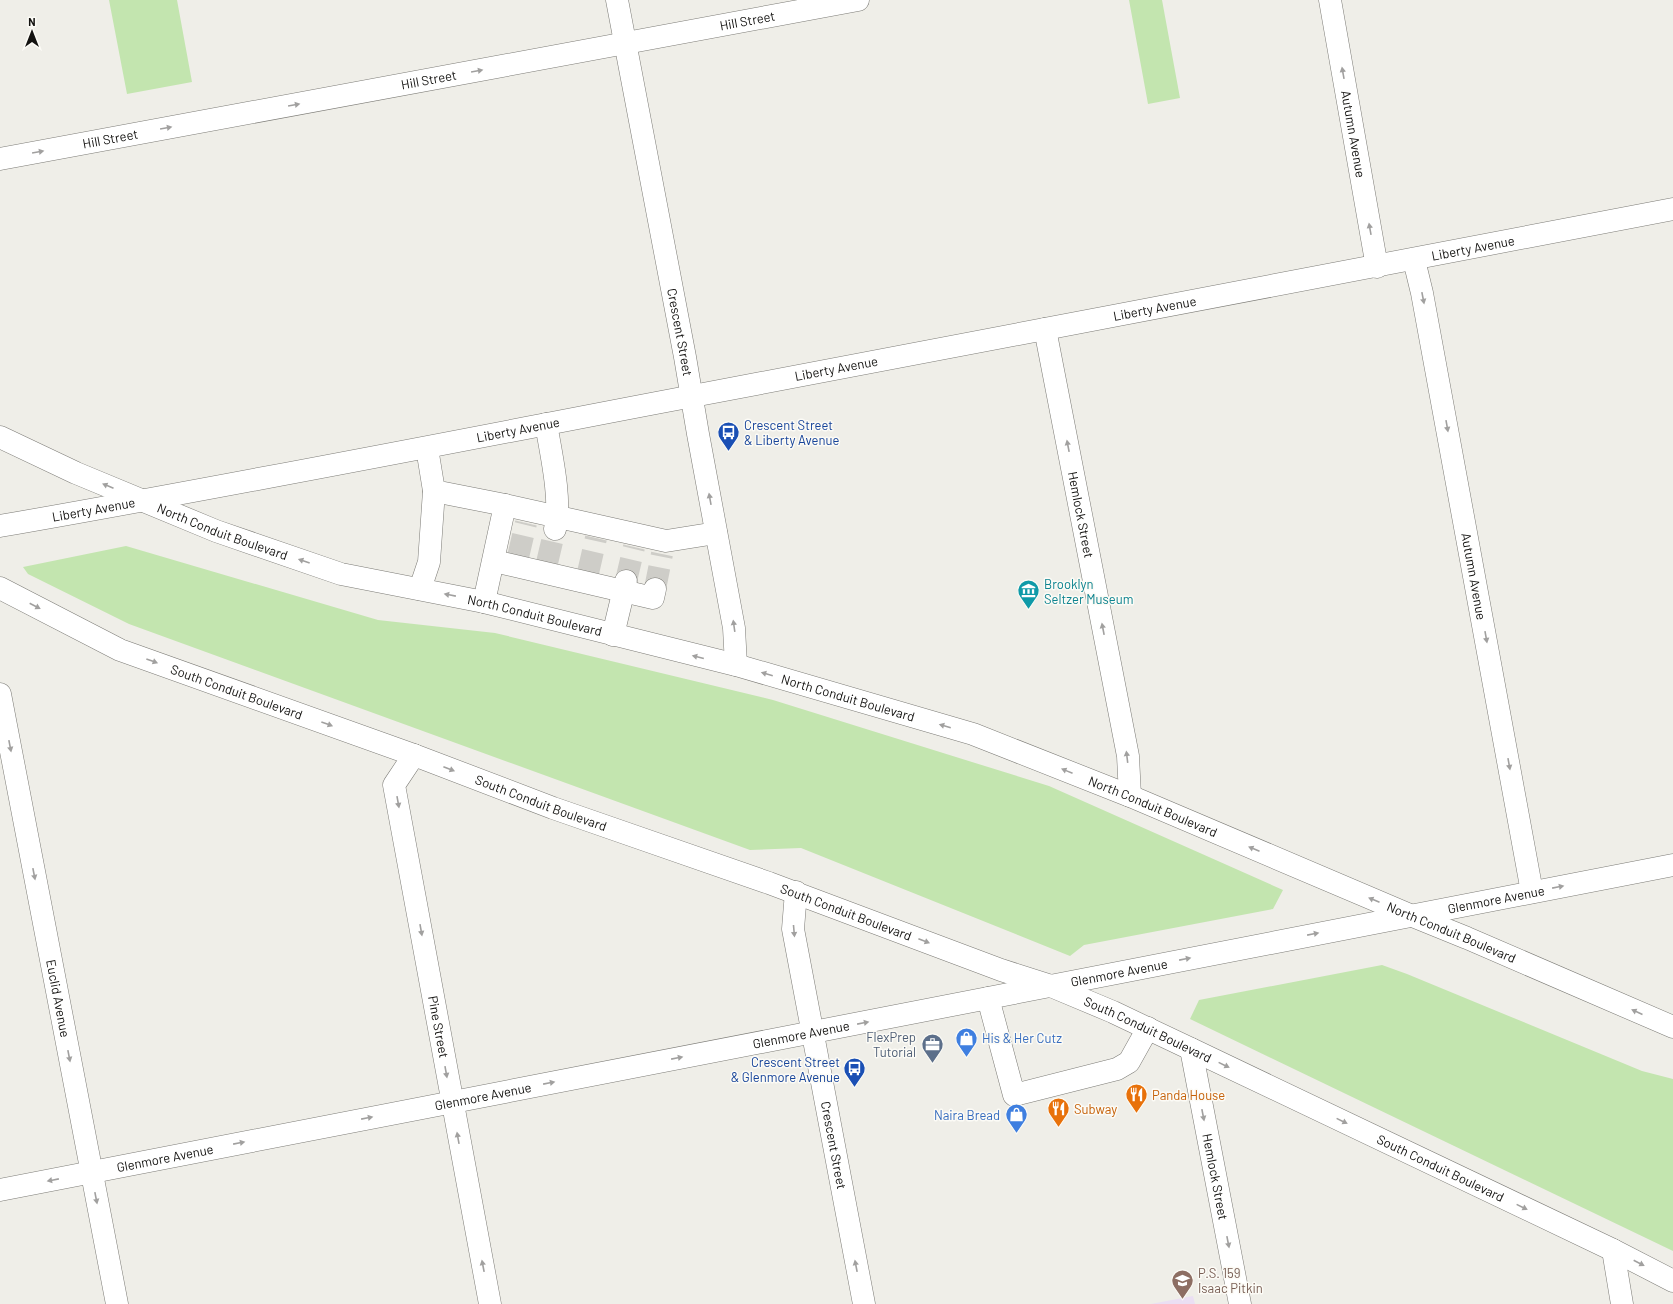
<svg xmlns="http://www.w3.org/2000/svg" width="1673" height="1304" viewBox="0 0 1673 1304" font-family="Barlow,sans-serif">
	<style>
		.education { fill: #ebdff3 }
		.green { fill: #c3e5af }
		.lines { fill: none; stroke-linecap: round; stroke-linejoin: round }
		.minor-tunnel { stroke: #cecdc8; stroke-width: 22; stroke-dasharray: 22 11; stroke-linecap: butt }
		.minor-casing { stroke: #7c7b76; stroke-width: 23 }
		.major-casing { stroke: #7c7b76; stroke-width: 23 }
		.minor { stroke: #fff; stroke-width: 22 }
		.major { stroke: #fff; stroke-width: 22 }
		.oneway { fill: #a1a09f }
		.labels { text-anchor: middle; dominant-baseline: central; stroke-width: 3; stroke-linejoin: round; paint-order: stroke }
		.street-label { font-size: 13px; fill: #131210; stroke: #fcfbf6 }
		.transit-label { font-size: 13px; fill: #164399; stroke: #fcfbf6; text-anchor: start }
		.culture-label { font-size: 13px; fill: #0d838f; stroke: #fcfbf6; text-anchor: start }
		.service-label { font-size: 13px; fill: #4e5e75; stroke: #fcfbf6; text-anchor: end }
		.shop-label { font-size: 13px; fill: #366cbe; stroke: #fcfbf6; text-anchor: start }
		.food-label { font-size: 13px; fill: #c56008; stroke: #fcfbf6; text-anchor: start }
		.education-label { font-size: 13px; fill: #785e54; stroke: #fcfbf6; text-anchor: start }
	</style>
	<rect width="100%" height="100%" fill="#efeee8"/>
	<path class="education" d="M1193,1296l2,8h-44z"/>
	<path class="green" d="M109,0h68l15,82 -65,12z
		M1129,0h33l18,98 -32,6z
		M126,546l252,74 117,13 278,67 276,86 234,104 -10,19 -189,36 -14,11 -269,-108 -51,2 -621,-226 -101,-50 -5,-7z
		M1382,965l25,9 235,97 31,8v172l-483,-232 9,-19z"/>
	<g class="lines">
		<path class="minor-tunnel" d="M518,557l8,-34
			M547,563l8,-34
			M588,573l8,-35
			M626,581l8,-34
			M655,589l7,-35"/>
		<defs>
			<g id="minor">
				<path id="s1" d="M617,0l68,357 13,77 36,194 2,37"/>
				<path id="s2" d="M1330,0l47,267"/>
				<path id="s3" d="M0,159l858,-159"/>
				<path id="s4" d="M1414,260l8,33 110,599"/>
				<path id="s5" d="M1045,329l83,427 2,40"/>
				<path d="M546,424c5,29 16,78 9,105"/>
				<path d="M427,448l7,43 71,14"/>
				<path id="s6" d="M0,526c219,-38 437,-81 656,-123 339,-66 678,-127 1017,-194"/>
				<path d="M494,561l159,37 2,-9"/>
				<path d="M420,589l9,-27 5,-71"/>
				<path d="M484,602l21,-97 161,36 50,-8"/>
				<path d="M613,635l13,-54"/>
				<path id="s7" d="M0,694l117,610"/>
				<path id="s8" d="M414,755l-20,30 96,519"/>
				<path id="s9" d="M796,892l-3,37 71,375"/>
				<path d="M988,998l26,97 103,-26 12,-7 19,-34"/>
				<path id="s10" d="M1191,1049l49,255"/>
				<path id="s11" d="M0,1190l1673,-325"/>
				<path d="M1613,1250l9,54"/>
			</g>
			<g id="major">
				<path id="s12" d="M0,437l76,36 140,58 125,43 143,28 252,63 237,69 157,62 280,119 57,23 206,89"/>
				<path id="s13" d="M0,588l120,62 294,105 139,53 216,75 232,87 50,16 62,26 78,37 422,201 60,31"/>
			</g>
		</defs>
		<use href="#minor" class="minor-casing"/>
		<use href="#major" class="major-casing"/>
		<use href="#minor" class="minor"/>
		<use href="#major" class="major"/>
	</g>
	<defs><path id="oneway-solid" d="M-6-.8H1V-3.2L6.5 0L1 3.2V.8H-6Z"/></defs>
	<g class="oneway">
		<use href="#oneway-solid" transform="translate(477 71) rotate(-10)"/>
		<use href="#oneway-solid" transform="translate(1343 73) rotate(-100)"/>
		<use href="#oneway-solid" transform="translate(294 105) rotate(-10)"/>
		<use href="#oneway-solid" transform="translate(166 128) rotate(-10)"/>
		<use href="#oneway-solid" transform="translate(38 152) rotate(-10)"/>
		<use href="#oneway-solid" transform="translate(1370 229) rotate(-100)"/>
		<use href="#oneway-solid" transform="translate(1423 298) rotate(79)"/>
		<use href="#oneway-solid" transform="translate(1447 426) rotate(80)"/>
		<use href="#oneway-solid" transform="translate(1068 446) rotate(-101)"/>
		<use href="#oneway-solid" transform="translate(108 486) rotate(-157)"/>
		<use href="#oneway-solid" transform="translate(710 499) rotate(-100)"/>
		<use href="#oneway-solid" transform="translate(304 561) rotate(-161)"/>
		<use href="#oneway-solid" transform="translate(450 595) rotate(-169)"/>
		<use href="#oneway-solid" transform="translate(35 606) rotate(27)"/>
		<use href="#oneway-solid" transform="translate(734 626) rotate(-98)"/>
		<use href="#oneway-solid" transform="translate(1103 629) rotate(-101)"/>
		<use href="#oneway-solid" transform="translate(1486 637) rotate(80)"/>
		<use href="#oneway-solid" transform="translate(698 657) rotate(-166)"/>
		<use href="#oneway-solid" transform="translate(152 661) rotate(20)"/>
		<use href="#oneway-solid" transform="translate(767 674) rotate(-164)"/>
		<use href="#oneway-solid" transform="translate(327 724) rotate(20)"/>
		<use href="#oneway-solid" transform="translate(945 726) rotate(-164)"/>
		<use href="#oneway-solid" transform="translate(10 746) rotate(79)"/>
		<use href="#oneway-solid" transform="translate(1127 757) rotate(-97)"/>
		<use href="#oneway-solid" transform="translate(1509 764) rotate(80)"/>
		<use href="#oneway-solid" transform="translate(449 769) rotate(21)"/>
		<use href="#oneway-solid" transform="translate(1067 771) rotate(-158)"/>
		<use href="#oneway-solid" transform="translate(398 802) rotate(80)"/>
		<use href="#oneway-solid" transform="translate(1254 849) rotate(-157)"/>
		<use href="#oneway-solid" transform="translate(34 874) rotate(79)"/>
		<use href="#oneway-solid" transform="translate(1558 887) rotate(-11)"/>
		<use href="#oneway-solid" transform="translate(1374 900) rotate(-157)"/>
		<use href="#oneway-solid" transform="translate(421 930) rotate(80)"/>
		<use href="#oneway-solid" transform="translate(794 931) rotate(85)"/>
		<use href="#oneway-solid" transform="translate(1313 934) rotate(-11)"/>
		<use href="#oneway-solid" transform="translate(924 941) rotate(21)"/>
		<use href="#oneway-solid" transform="translate(1185 959) rotate(-11)"/>
		<use href="#oneway-solid" transform="translate(1637 1012) rotate(-156)"/>
		<use href="#oneway-solid" transform="translate(863 1023) rotate(-11)"/>
		<use href="#oneway-solid" transform="translate(69 1056) rotate(79)"/>
		<use href="#oneway-solid" transform="translate(677 1058) rotate(-11)"/>
		<use href="#oneway-solid" transform="translate(1224 1065) rotate(26)"/>
		<use href="#oneway-solid" transform="translate(446 1072) rotate(80)"/>
		<use href="#oneway-solid" transform="translate(549 1083) rotate(-11)"/>
		<use href="#oneway-solid" transform="translate(1203 1115) rotate(79)"/>
		<use href="#oneway-solid" transform="translate(367 1118) rotate(-11)"/>
		<use href="#oneway-solid" transform="translate(1342 1121) rotate(26)"/>
		<use href="#oneway-solid" transform="translate(458 1138) rotate(-100)"/>
		<use href="#oneway-solid" transform="translate(239 1143) rotate(-11)"/>
		<use href="#oneway-solid" transform="translate(53 1180) rotate(169)"/>
		<use href="#oneway-solid" transform="translate(96 1198) rotate(79)"/>
		<use href="#oneway-solid" transform="translate(1522 1207) rotate(26)"/>
		<use href="#oneway-solid" transform="translate(1228 1242) rotate(79)"/>
		<use href="#oneway-solid" transform="translate(1639 1263) rotate(27)"/>
		<use href="#oneway-solid" transform="translate(483 1266) rotate(-101)"/>
		<use href="#oneway-solid" transform="translate(856 1266) rotate(-101)"/>
	</g>
	<defs>
		<symbol id="bus-pin" viewBox="-11 -11 22 30"><path d="M0 17L-7.5 6A9.5 9.5 0 1 1 7.5 6Z" fill="#1a4fb4" stroke="#fcfbf6"/><path d="M-5-6H5V4H4V6H2V4H-2V6H-4V4H-5ZM-3.5-4V0h7V-4ZM-3.5 1.2v1.5H-2V1.2ZM2 1.2v1.5H3.5V1.2Z" fill="#fff"/></symbol>
		<symbol id="museum-pin" viewBox="-11 -11 22 30"><path d="M0 17L-7.5 6A9.5 9.5 0 1 1 7.5 6Z" fill="#0f9aa8" stroke="#fcfbf6"/><path d="M0-6L6-3V-2H-6V-3ZM-5-1h2V3h-2ZM-1-1h2V3h-2ZM3-1h2V3H3ZM-6 4H6V6H-6Z" fill="#fff"/></symbol>
		<symbol id="shop-pin" viewBox="-11 -11 22 30"><path d="M0 17L-7.5 6A9.5 9.5 0 1 1 7.5 6Z" fill="#3f7fe0" stroke="#fcfbf6"/><path d="M-5-2.5h2.3a2.7 3.5 0 0 1 5.4 0H5L5.5 6h-11ZM-1.5-2.5h3a1.5 2.3 0 0 0-3 0Z" fill="#fff"/></symbol>
		<symbol id="office-pin" viewBox="-11 -11 22 30"><path d="M0 17L-7.5 6A9.5 9.5 0 1 1 7.5 6Z" fill="#5c6f8a" stroke="#fcfbf6"/><path d="M-6-3h4V-5.5h4V-3h4V5H-6ZM-1-4.5V-3h2v-1.5ZM-6 0V1H6V0Z" fill="#fff"/></symbol>
		<symbol id="restaurant-pin" viewBox="-11 -11 22 30"><path d="M0 17L-7.5 6A9.5 9.5 0 1 1 7.5 6Z" fill="#e8710a" stroke="#fcfbf6"/><path d="M-5-6h1v4h1v-4h1v4h1v-4h1v5L-1.5 .5V6h-2V.5L-5-1ZM5-6V6H3V1.5H1.5Q1.5-4 5-6Z" fill="#fff"/></symbol>
		<symbol id="school-pin" viewBox="-11 -11 22 30"><path d="M0 17L-7.5 6A9.5 9.5 0 1 1 7.5 6Z" fill="#8d6e63" stroke="#fcfbf6"/><path d="M0-5L7-2L0 1L-7-2ZM-4 1L0 2.5L4 1V4Q0 6-4 4Z" fill="#fff"/></symbol>
	</defs>
	<g fill-rule="evenodd">
		<use href="#bus-pin" x="716" y="420" width="25" height="34"/>
		<use href="#museum-pin" x="1016" y="578" width="25" height="34"/>
		<use href="#shop-pin" x="954" y="1026" width="25" height="34"/>
		<use href="#office-pin" x="920" y="1032" width="25" height="34"/>
		<use href="#bus-pin" x="842" y="1056" width="25" height="34"/>
		<use href="#restaurant-pin" x="1124" y="1082" width="25" height="34"/>
		<use href="#restaurant-pin" x="1046" y="1096" width="25" height="34"/>
		<use href="#shop-pin" x="1004" y="1102" width="25" height="34"/>
		<use href="#school-pin" x="1170" y="1268" width="25" height="34"/>
	</g>
	<g class="labels">
		<g class="street-label">
			<text stroke="none"><textPath href="#s3" startOffset="760">Hill Street</textPath></text>
			<text stroke="none"><textPath href="#s3" startOffset="436">Hill Street</textPath></text>
			<text stroke="none"><textPath href="#s2" startOffset="136">Autumn Avenue</textPath></text>
			<text stroke="none"><textPath href="#s3" startOffset="112">Hill Street</textPath></text>
			<text stroke="none"><textPath href="#s6" startOffset="1499">Liberty Avenue</textPath></text>
			<text stroke="none"><textPath href="#s6" startOffset="1175">Liberty Avenue</textPath></text>
			<text stroke="none"><textPath href="#s1" startOffset="338">Crescent Street</textPath></text>
			<text stroke="none"><textPath href="#s6" startOffset="851">Liberty Avenue</textPath></text>
			<text stroke="none"><textPath href="#s6" startOffset="527">Liberty Avenue</textPath></text>
			<text stroke="none"><textPath href="#s6" startOffset="95">Liberty Avenue</textPath></text>
			<text stroke="none"><textPath href="#s5" startOffset="189">Hemlock Street</textPath></text>
			<text stroke="none"><textPath href="#s12" startOffset="242">North Conduit Boulevard</textPath></text>
			<text stroke="none"><textPath href="#s4" startOffset="322">Autumn Avenue</textPath></text>
			<text stroke="none"><textPath href="#s12" startOffset="566">North Conduit Boulevard</textPath></text>
			<text stroke="none"><textPath href="#s13" startOffset="259">South Conduit Boulevard</textPath></text>
			<text stroke="none"><textPath href="#s12" startOffset="890">North Conduit Boulevard</textPath></text>
			<text stroke="none"><textPath href="#s13" startOffset="583">South Conduit Boulevard</textPath></text>
			<text stroke="none"><textPath href="#s12" startOffset="1214">North Conduit Boulevard</textPath></text>
			<text stroke="none"><textPath href="#s11" startOffset="1524">Glenmore Avenue</textPath></text>
			<text stroke="none"><textPath href="#s13" startOffset="907">South Conduit Boulevard</textPath></text>
			<text stroke="none"><textPath href="#s12" startOffset="1538">North Conduit Boulevard</textPath></text>
			<text stroke="none"><textPath href="#s11" startOffset="1140">Glenmore Avenue</textPath></text>
			<text stroke="none"><textPath href="#s7" startOffset="310">Euclid Avenue</textPath></text>
			<text stroke="none"><textPath href="#s8" startOffset="282">Pine Street</textPath></text>
			<text stroke="none"><textPath href="#s13" startOffset="1231">South Conduit Boulevard</textPath></text>
			<text stroke="none"><textPath href="#s11" startOffset="816">Glenmore Avenue</textPath></text>
			<text stroke="none"><textPath href="#s11" startOffset="492">Glenmore Avenue</textPath></text>
			<text stroke="none"><textPath href="#s9" startOffset="257">Crescent Street</textPath></text>
			<text stroke="none"><textPath href="#s11" startOffset="168">Glenmore Avenue</textPath></text>
			<text stroke="none"><textPath href="#s13" startOffset="1555">South Conduit Boulevard</textPath></text>
			<text stroke="none"><textPath href="#s10" startOffset="130">Hemlock Street</textPath></text>
		</g>
		<g class="transit-label">
			<text x="744" y="425">Crescent Street<tspan x="744" dy="15">&amp; Liberty Avenue</tspan></text>
			<text x="840" y="1062" text-anchor="end">Crescent Street<tspan x="840" dy="15">&amp; Glenmore Avenue</tspan></text>
		</g>
		<g class="culture-label">
			<text x="1044" y="584">Brooklyn<tspan x="1044" dy="15">Seltzer Museum</tspan></text>
		</g>
		<g class="service-label">
			<text x="916" y="1037">FlexPrep<tspan x="916" dy="15">Tutorial</tspan></text>
		</g>
		<g class="shop-label">
			<text x="982" y="1038">His &amp; Her Cutz</text>
			<text x="1000" y="1115" text-anchor="end">Naira Bread</text>
		</g>
		<g class="food-label">
			<text x="1152" y="1095">Panda House</text>
			<text x="1074" y="1109">Subway</text>
		</g>
		<g class="education-label">
			<text x="1198" y="1273">P.S. 159<tspan x="1198" dy="15">Isaac Pitkin</tspan></text>
		</g>
	</g>
	<g transform="translate(32 32)" stroke="#fcfbf6" stroke-width="3" paint-order="stroke">
	<path d="M0-3L7 15L0 10L-7 15Z" fill="#131210"/>
	<text y="-6" font-size="11" font-weight="bold" text-anchor="middle" fill="#131210">N</text>
	</g>
</svg>
